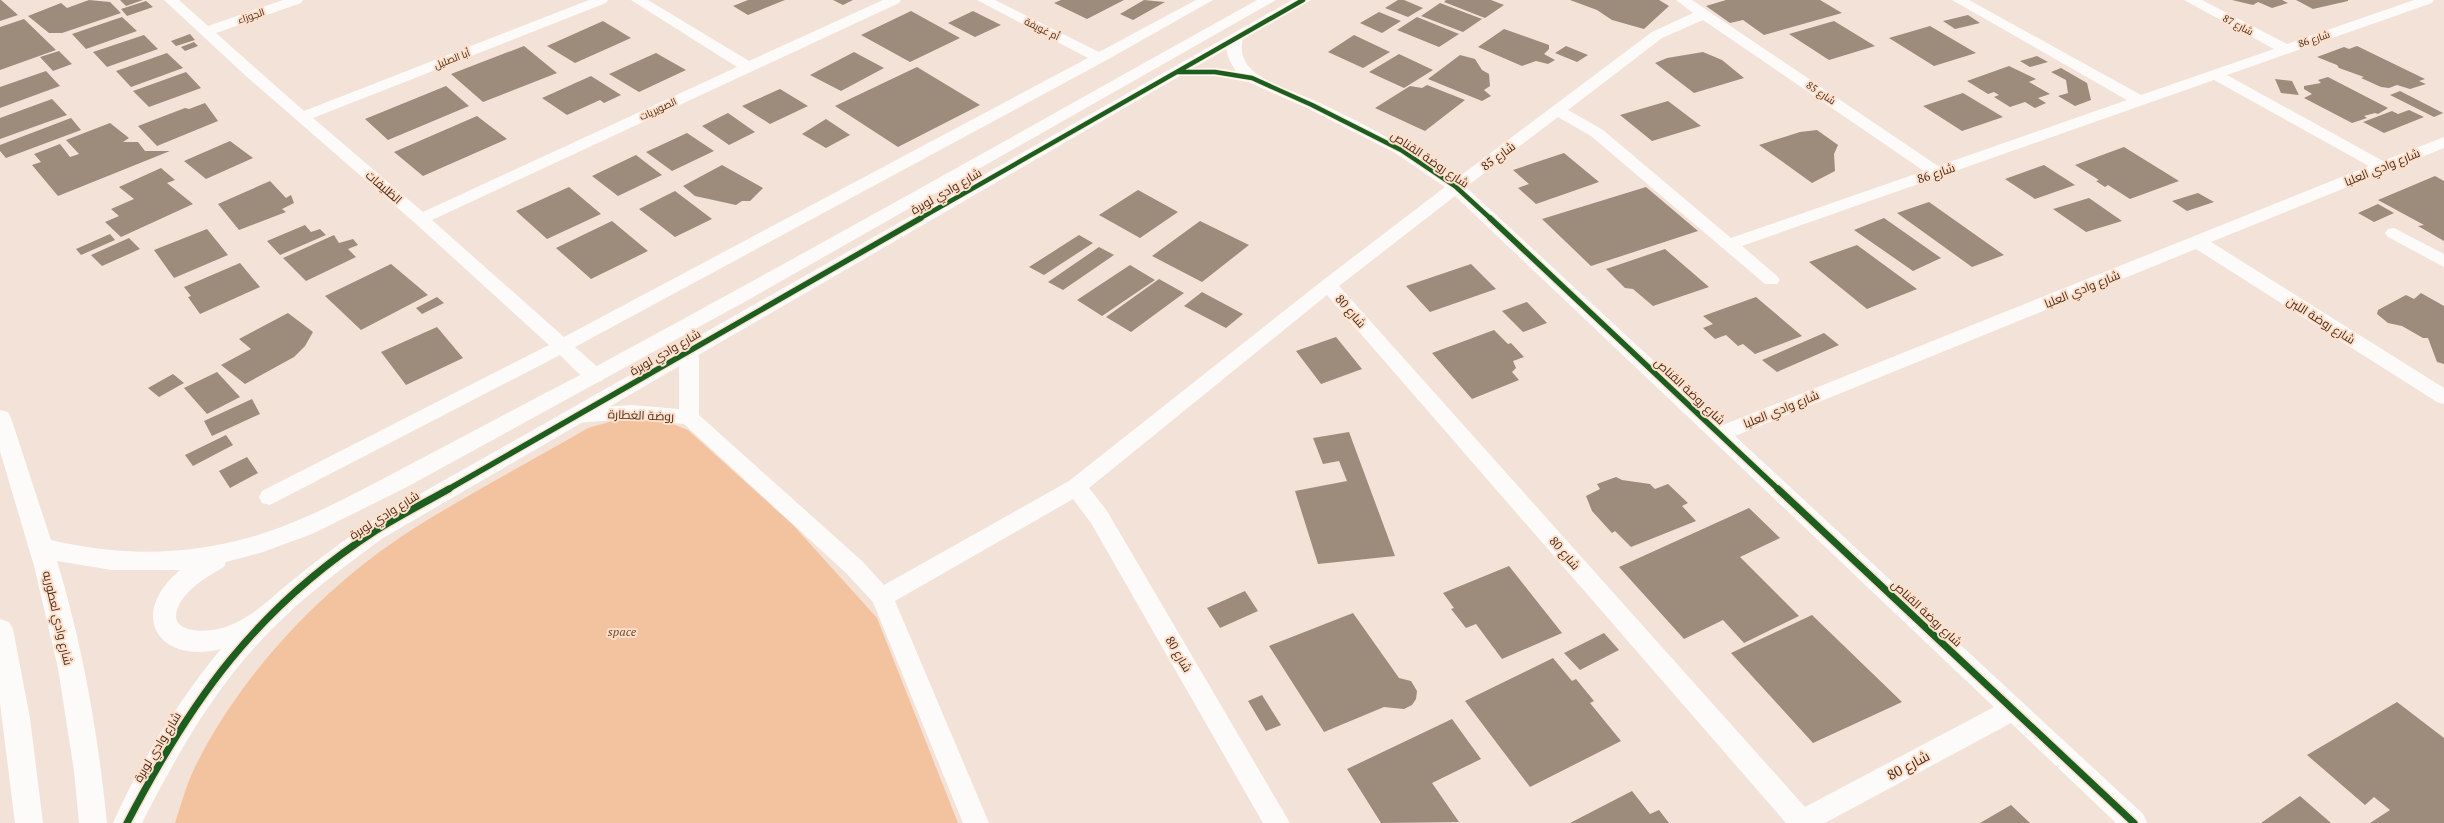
<svg xmlns="http://www.w3.org/2000/svg" width="2444" height="823" viewBox="0 0 2444 823" font-family="'PT Serif',Cairo,serif">
	<style>
		.green { fill: #f3c29f }
		.building { fill: #9d8b7c }
		.lines { fill: none; stroke-linecap: round; stroke-linejoin: round }
		.minor { fill: #fdfbf9; fill-rule: evenodd }
		.tertiary { fill: #fdfbf9; fill-rule: evenodd }
		.cycleway-far2-casing { stroke: #fee0cc; stroke-width: 6 }
		.cycleway-far1-casing { stroke: #fee0cc; stroke-width: 8 }
		.cycleway-casing { stroke: #fee0cc; stroke-width: 10 }
		.cycleway-far2 { stroke: #1b5e20; stroke-width: 4.5 }
		.cycleway-far1 { stroke: #1b5e20; stroke-width: 5.5 }
		.cycleway { stroke: #1b5e20; stroke-width: 7 }
		.labels { text-anchor: middle; dominant-baseline: central; stroke-width: 4; stroke-linejoin: round; paint-order: stroke }
		.far-street-label { font-size: 10px; fill: #472b16; stroke: #fee0cc }
		.street-label { font-size: 12px; fill: #472b16; stroke: #fee0cc }
		.park-label { font-size: 12px; font-style: italic; fill: #764928; stroke: #fee0cc }
		.near-street-label { font-size: 14px; fill: #472b16; stroke: #fee0cc }
	</style>
	<rect width="100%" height="100%" fill="#f3e2d7"/>
	<path class="green" d="M638,419l27,2 23,9 106,96 83,92 81,205h-783c6,-18 11,-37 19,-54 46,-95 131,-184 219,-240 57,-36 117,-67 175,-101l25,-7z"/>
	<path class="building" d="M0,0h1l17,15 -18,6z
		M89,0l21,2 11,11 -59,20h-13l-21,-17 33,-13 6,5z
		M120,0h23l-17,6z
		M748,0h37l-37,15 -15,-9z
		M833,0h20l-10,5z
		M1061,0h63l-37,19 -33,-16z
		M1144,0l21,2 -32,18 -13,-6z
		M1398,0h6l19,8 -15,9 -23,-9z
		M1446,0h45l13,5 -19,13 -41,-16z
		M1570,0h89l10,6 -25,23 -32,-9 -15,-10z
		M1726,0h94l22,13 -78,22 -21,-15 -13,3 -24,-17z
		M2232,0h50l6,3 -16,5 -14,-6 -5,3z
		M2296,0h52v1l-35,8z
		M146,1l7,6 -26,9 -6,-7z
		M1440,3l42,16 -19,13 -42,-16z
		M911,11l49,27 -50,24 -49,-27z
		M973,11l28,14 -26,12 -27,-14z
		M1379,12l22,9 -19,12 -22,-10z
		M1968,15l12,8 -25,6 -12,-8z
		M122,17l15,14 -51,18 -14,-15z
		M1417,17l42,17 -20,13 -42,-17z
		M24,19l32,31 -56,20v-43z
		M603,21l28,17 -56,25 -28,-17z
		M1834,21l41,25 -46,14 -40,-26z
		M1930,26l46,27 -42,13 -45,-28z
		M1504,29l45,16v4l-5,5 11,6 -7,4 -12,-3 -14,5 -44,-19z
		M190,34l5,6 -19,6 -5,-5z
		M144,35l14,14 -51,18 -14,-15z
		M1354,35l36,17 -27,16 -35,-16z
		M194,42l4,4 -13,5 -4,-4z
		M524,46l33,27 -74,29 -32,-28z
		M1566,46l22,9 -11,7 -22,-9z
		M2357,46l68,33 -6,2 7,3 -16,5 -13,-4 -8,3 -8,-1 -20,-9 3,-1 -25,-9 -2,-3 -20,-8 27,-10 5,2z
		M59,51l13,13 -19,7 -13,-14z
		M854,52l30,16 -43,23 -31,-16z
		M1703,52l19,8 22,18 -50,15 -39,-30 12,-5z
		M167,53l16,15 -52,19 -15,-16z
		M656,53l30,17 -47,22 -30,-18z
		M1399,54l34,16 -29,18 -35,-16z
		M1460,55l15,4 7,11 7,4 1,12 -6,4 7,6 -9,5 -54,-22z
		M2037,56l11,6 -18,5 -10,-6z
		M2009,66l27,13 -7,3 21,12 -12,4 8,5 -11,5 -10,-6 -15,5 -16,-10 5,-2 -5,-3 -6,2 -21,-13z
		M917,67l63,38 -82,42 -63,-41z
		M2061,68l26,15 4,17 -16,6 -17,-10 10,-3 -2,-13 -15,-8z
		M46,71l14,15 -60,22v-21z
		M186,72l15,16 -52,19 -16,-16z
		M591,76l30,19 -17,8 -4,-3 -33,15 -25,-17z
		M2328,77l60,31 -10,6 -3,-1 -11,3 3,2 -15,5 -48,-25 8,-4 -8,-5v-3l17,-3 -3,-3z
		M2275,79l17,2 7,14 -18,-2z
		M1427,85l38,15 -40,31 -50,-23 35,-22 12,2z
		M446,86l23,20 -81,34 -23,-21z
		M780,89l28,17 -38,18 -28,-18z
		M2400,91l43,22 -9,4 -44,-22z
		M1963,93l40,24 -41,14 -39,-25z
		M52,99l15,16 -67,24v-21z
		M1668,101l33,25 -49,15 -32,-26z
		M205,103l13,18 -61,25 -19,-20 47,-18 4,1z
		M2409,110l15,7 -40,16 -21,-11 29,-11 6,3z
		M728,113l27,19 -26,13 -27,-19z
		M477,116l30,23 -84,37 -29,-24z
		M71,118l10,12 -75,28 -6,-7v-6z
		M826,119l24,16 -24,13 -24,-14z
		M110,123l19,15 -6,4h15l7,9h25l-112,45 -26,-31 9,-3 -7,-8 26,-10 10,13 9,-3 -13,-14z
		M1817,130l21,15 -4,9 1,17 -23,12 -53,-38 41,-13z
		M687,133l27,18 -42,20 -26,-19z
		M230,141l23,17 -47,21 -22,-18z
		M2124,147l55,34 -49,18 -22,-14 -3,2 -9,-6 3,-1 -24,-15z
		M1564,153l35,29 -63,22 -18,-16 11,-4 -16,-14z
		M636,155l26,20 -44,21 -26,-20z
		M722,165l41,23 -13,13h-8l-6,4 -41,-9 -12,-10z
		M2044,165l31,20 -40,14 -30,-20z
		M161,168l14,12 -8,3 26,21 -72,33 -16,-15 14,-6 -8,-7 23,-10 -15,-12z
		M2435,176l9,5v60l-26,-15 6,-1 -46,-25z
		M270,181l16,17 5,-3 3,8 -12,6 4,3 -47,18 -21,-26z
		M569,187l32,27 -54,25 -31,-28z
		M1646,187l52,44 -107,35 -49,-47z
		M1138,190l40,22 -38,26 -41,-23z
		M675,191l37,28 -37,18 -36,-28z
		M2198,193l16,9 -27,9 -15,-10z
		M2089,198l33,23 -36,11 -33,-23z
		M1929,202l75,53 -32,12 -75,-54z
		M2378,204l16,9 -20,9 -16,-9z
		M1884,218l57,40 -28,13 -59,-41z
		M612,221l36,30 -57,28 -35,-31z
		M1200,221l49,24 -47,37 -50,-26z
		M305,225l6,7 9,-3 6,6 -46,20 -13,-14z
		M207,229l21,26 -54,23 -20,-28z
		M110,234l5,6 -34,15 -5,-6z
		M334,235l5,8 14,-4 5,6 -10,4 8,8 -50,24 -23,-23z
		M1079,235l14,8 -49,32 -15,-8z
		M129,238l11,11 -38,17 -11,-11z
		M1857,245l60,44 -50,20 -58,-47z
		M1099,247l15,8 -51,35 -15,-8z
		M1665,249l44,38 -56,19 -20,-17 -8,-1 -19,-19z
		M240,263l20,24 -60,27 -12,-17 3,-1 -7,-9z
		M391,264l37,31 -67,35 -36,-34z
		M1471,264l25,25 -66,23 -24,-26z
		M1130,265l25,15 -53,36 -25,-16z
		M1159,279l25,14 -53,39 -25,-15z
		M1202,292l41,22 -17,14 -42,-22z
		M2421,293l23,13v58l-7,-2 -9,-24h-5l-21,-12 -14,-3 -11,-9 1,-4 28,-15 8,4z
		M437,297l7,6 -22,11 -6,-6z
		M1756,297l46,39 -47,18 -12,-10 -5,2 -12,-11 -11,4 -12,-11 10,-4 -10,-8z
		M1527,302l20,21 -24,9 -21,-21z
		M288,313l25,19 -8,14 -11,11 -49,27 -24,-19 30,-16 -12,-10z
		M437,327l26,31 -57,27 -25,-33z
		M1494,330l14,14 3,-1 13,14 -11,4 3,7 -4,4 7,8 -47,19 -40,-46z
		M1824,333l15,12 -62,27 -15,-12z
		M1336,337l26,32 -41,15 -25,-33z
		M217,372l23,25 -33,17 -23,-26z
		M173,374l11,9 -25,14 -11,-9z
		M252,399l8,15 -48,22 -8,-15z
		M1349,432l46,124 -77,8 -23,-73 52,-10 -8,-20 -16,3 -10,-26z
		M226,435l7,10 -40,21 -8,-11z
		M247,457l11,16 -28,15 -11,-17z
		M1616,477l6,3 28,4 5,5 13,-5 20,19 -6,3 14,15 -65,26 -16,-16 -3,2 -20,-22 -6,-15 14,-7 -3,-5z
		M1749,508l31,30 -40,19 59,59 -55,27 -21,-23 -39,19 -65,-72z
		M1509,566l53,67 -60,26 -26,-35 -10,4 -15,-19 3,-1 -11,-15z
		M1245,591l13,20 -38,17 -13,-20z
		M1353,613l46,65 12,3 6,10 -1,8 -4,6 -8,4 -20,-2 -60,25 -55,-86z
		M1812,615l90,87 -89,41 -82,-90z
		M1604,633l15,17 -39,20 -16,-17z
		M1553,658l19,23 4,-2 18,22 -4,2 31,38 -91,46 -65,-86z
		M1262,695l19,30 -15,6 -18,-30z
		M2397,702l47,36v85h-74l20,-13 -16,-13 -9,8 -58,-50z
		M1452,719l29,40 -49,24 27,39 -78,1 -34,-54z
		M1632,791l18,23 9,-4 10,13h-99z
		M2300,796l31,27h-70z
		M2011,805l19,18h-50z"/>
	<g class="lines">
		<path class="minor" d="M164,0h15l29,26 75,-26h20l-2,3 -85,30 88,78 285,-111h19l-2,3 -293,115 110,94 314,-145 -106,-67h17l101,61 134,-61h18l-2,3 -467,217 132,117 524,-279 -111,-58h18l104,52 97,-52h17l-108,61 -530,286 27,24 3,5 -3,5c-17,4 -30,-15 -42,-26l-290,150 -8,-2 -3,-6 3,-6 287,-146 -134,-122 -168,-146z
			M1676,0h16l246,166 189,-66 -175,-100h17l172,95 133,-46 -90,-49h18l85,44 127,-44h20l-2,3 -205,72 156,86 61,-24v11l-233,94 233,146v16l-7,-2 -241,-153 -461,187 408,378 4,9h-31l-105,-100 -186,100h-39l-459,-528 -238,193 18,23 183,312h-27l-172,-300 -18,-24 -178,102 94,222h-26l-90,-221 -27,-29 -162,-149 -53,-5 -56,4 -7,-2 -3,-5 3,-5 7,-2 56,-4 48,4v-59l3,-5 7,-1 7,1 3,13v57l163,146 22,24 185,-104 253,-200 123,-94 -50,-34 -88,-45 -59,-26 -33,-6h-39l-7,-4 2,-3 44,-1 21,3c-8,-11 -14,-25 -5,-37h10l2,3c-3,13 -1,23 9,33 15,14 47,23 66,32 49,23 92,47 138,77l196,-147 41,-19zM1703,20l221,151 -193,67 -128,-108 -35,-20 94,-72zM2214,80l155,86 -646,259 -257,-238 92,-70 33,19 174,148h12l3,-4 -3,-4 -35,-30zM1455,196l539,511 -189,100 -466,-521z
			M2394,228l50,26v13l-56,-30 -3,-4 3,-4z"/>
		<path class="tertiary" d="M1257,0h19l-528,300 -343,188 -93,46 -49,18 -37,10 -2,5c-16,9 -35,20 -44,36 -17,31 25,30 42,25 30,-9 48,-30 72,-49 23,-19 48,-37 73,-55l925,-524h19l-928,538c-38,28 -78,57 -112,92 -55,55 -94,124 -129,193h-29c27,-61 65,-122 108,-174 -63,16 -94,-35 -41,-79h-68l-55,-9c26,85 41,173 50,262h-28l-5,-52 -16,-103 -24,-102 -34,-115v-41l8,2 3,6 40,122c68,16 133,16 200,-3 56,-16 108,-46 160,-73 57,-30 115,-61 173,-91 226,-122 449,-248 673,-373z
			M0,619l9,3 4,7 17,89 13,105h-28l-15,-120z"/>
		<defs>
			<path id="cycleway-far2" d="M1178,72h37l37,6 60,27 89,45 55,37 35,32
				M919,219l384,-219"/>
			<path id="cycleway-far1" d="M1490,218l289,272
				M447,490l474,-272"/>
			<path id="cycleway" d="M1778,489l356,334
				M127,823c64,-123 129,-215 248,-292 24,-15 49,-28 74,-42"/>
		</defs>
		<use href="#cycleway-far2" class="cycleway-far2-casing"/>
		<use href="#cycleway-far1" class="cycleway-far1-casing"/>
		<use href="#cycleway" class="cycleway-casing"/>
		<use href="#cycleway-far2" class="cycleway-far2"/>
		<use href="#cycleway-far1" class="cycleway-far1"/>
		<use href="#cycleway" class="cycleway"/>
	</g>
	<g class="labels">
		<g class="far-street-label">
			<text transform="translate(251 16) rotate(-19)">الجوزاء</text>
			<text transform="translate(2238 25) rotate(28)">شارع 87</text>
			<text transform="translate(1042 29) rotate(26)">أم غويفة</text>
			<text transform="translate(2314 39) rotate(-19)">شارع 86</text>
			<text transform="translate(452 59) rotate(-21)">أبا الصليل</text>
			<text transform="translate(1821 93) rotate(34)">شارع 85</text>
			<text transform="translate(658 109) rotate(-25)">الصويريات</text>
		</g>
		<g class="street-label">
			<text transform="translate(1498 156) rotate(-36)">شارع 85</text>
			<text transform="translate(1430 159) rotate(34)">شارع روضة القناص</text>
			<text transform="translate(2382 167) rotate(-22)">شارع وادي العلبا</text>
			<text transform="translate(1936 173) rotate(-19)">شارع 86</text>
			<text transform="translate(384 187) rotate(41)">الظليفات</text>
			<text transform="translate(946 191) rotate(-30)">شارع وادي لوبرة</text>
			<text transform="translate(2082 289) rotate(-22)">شارع وادي العلبا</text>
			<text transform="translate(1351 311) rotate(49)">شارع 80</text>
			<text transform="translate(2321 320) rotate(32)">شارع روضة اللبن</text>
			<text transform="translate(665 352) rotate(-30)">شارع وادي لوبرة</text>
			<text transform="translate(1690 391) rotate(43)">شارع روضة القناص</text>
			<text transform="translate(1781 409) rotate(-22)">شارع وادي العلبا</text>
			<text transform="translate(641 415) rotate(2)">روضة الغطارة</text>
			<text transform="translate(384 515) rotate(-32)">شارع وادي لوبرة</text>
			<text transform="translate(1565 553) rotate(49)">شارع 80</text>
			<text transform="translate(1927 613) rotate(43)">شارع روضة القناص</text>
			<text transform="translate(58 618) rotate(77)">شارع وادي لعطوريه</text>
			<text transform="translate(1179 654) rotate(60)">شارع 80</text>
			<text transform="translate(157 747) rotate(-59)">شارع وادي لوبرة</text>
		</g>
		<g class="park-label">
			<text x="622" y="631">space</text>
		</g>
		<g class="near-street-label">
			<text transform="translate(1908 765) rotate(-28)">شارع 80</text>
		</g>
	</g>
</svg>
